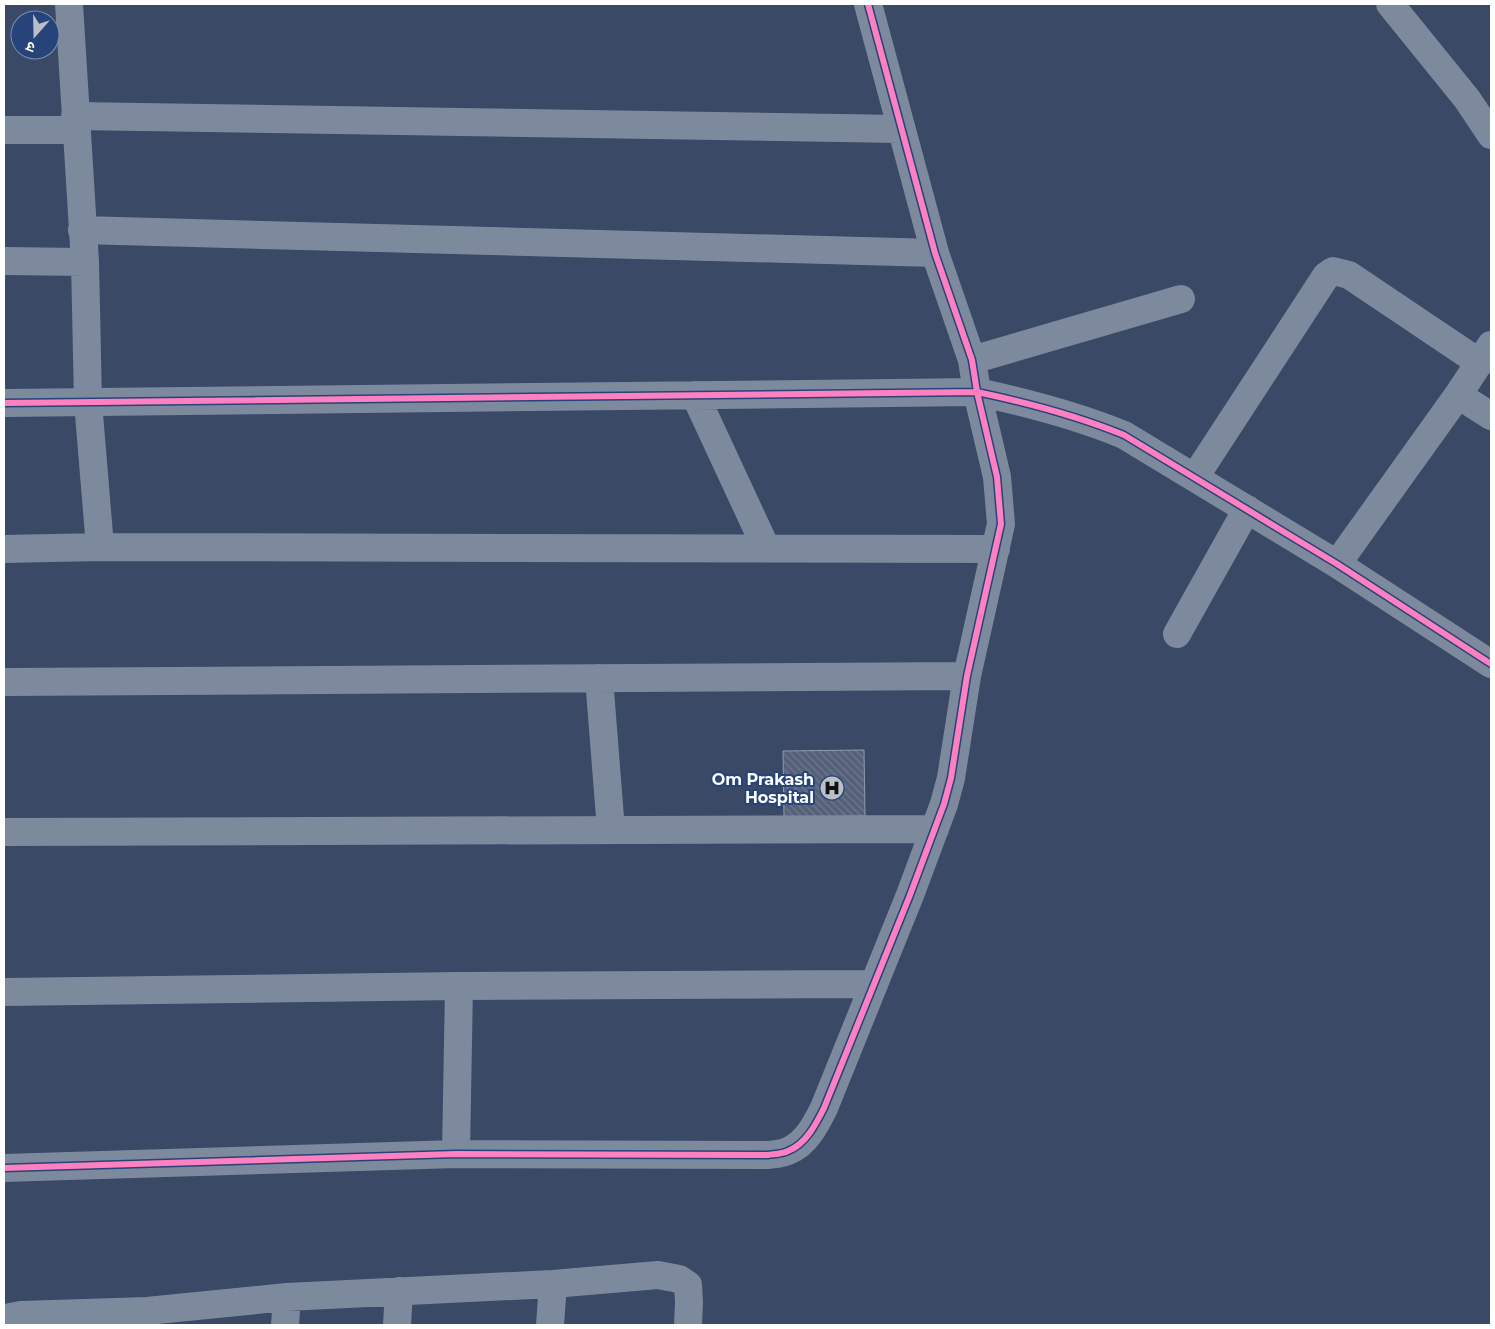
<svg xmlns="http://www.w3.org/2000/svg" width="1495" height="1329" viewBox="0 0 1495 1329" font-family="Montserrat,'Noto Sans Devanagari',sans-serif">
	<style>
		.building { fill: url(#building-back-hatch); stroke: #909aac }
		.lines { fill: none; stroke-linecap: round; stroke-linejoin: round }
		.minor { stroke: #7d8a9d; stroke-width: 28 }
		.cycleway-casing { stroke: #264479; stroke-width: 9 }
		.cycleway { stroke: #ff80c0; stroke-width: 6 }
		.labels { text-anchor: middle; dominant-baseline: central; stroke-width: 4; stroke-linejoin: round; paint-order: stroke }
		.poi-label { font-size: 16px; font-weight: bold; fill: #fff; stroke: #264479; text-anchor: end }
	</style>
	<defs>
		<pattern id="building-back-hatch" width="6" height="6" patternUnits="userSpaceOnUse" patternTransform="scale(1.25)"><rect width="6" height="6" fill="#546178"/><path d="M-1 5l2 2M0 0l6 6M5-1l2 2" fill="none" stroke="#6e798c"/></pattern>
	</defs>
	<rect width="100%" height="100%" fill="#394966"/>
	<path class="building" d="M864,750l1,66 -81,2 -1,-67z"/>
	<g class="lines">
		<path class="minor" d="M69,4l16,258 3,140 12,145
			M1390,4l77,95 24,36
			M75,116l826,13
			M4,130h72
			M82,230l853,23
			M4,261l81,1
			M972,360l209,-61
			M695,395l71,153
			M1458,395l33,21
			M4,403l973,-11c52,11 98,23 147,43l213,129 154,100
			M1195,477l131,-201 7,-5 16,4 131,88
			M4,549l96,-2 896,2
			M1337,564l121,-169 33,-50
			M1177,634l70,-125
			M599,678l12,152
			M4,682l963,-6
			M4,832l931,-3
			M4,992l455,-6 414,-2
			M456,1154l3,-168
			M4,1168l452,-14 312,1c6,-1 14,-1 20,-4 18,-7 28,-27 36,-43l86,-213 34,-91 7,-26 16,-102 34,-152 -4,-47 -20,-85 -5,-32 -37,-107 -67,-249
			M4,1323l6,-6 11,-2 126,-4 140,-14 266,-13 105,-9 21,4 9,6 1,17 -1,23
			M285,1325l2,-28
			M397,1325l2,-34
			M550,1325l3,-41"/>
		<defs>
			<path id="cycleway" d="M4,403l973,-11c52,11 98,23 147,43l213,129 154,100
				M4,1168l452,-14 312,1c6,-1 14,-1 20,-4 18,-7 28,-27 36,-43l86,-213 34,-91 7,-26 16,-102 34,-152 -4,-47 -20,-85 -5,-32 -37,-107 -67,-249"/>
		</defs>
		<use href="#cycleway" class="cycleway-casing"/>
		<use href="#cycleway" class="cycleway"/>
	</g>
	<defs>
		<symbol id="hospital-disc" viewBox="-11 -11 22 22"><circle r="9.5" fill="#babfc9" stroke="#264479"/><path d="M-5-5h3v3.5h4V-5h3V5h-3V1.5h-4V5h-3Z" fill="#111"/></symbol>
	</defs>
	<g fill-rule="evenodd">
		<use href="#hospital-disc" x="818" y="774" width="28" height="28"/>
	</g>
	<g class="labels">
		<g class="poi-label">
			<text x="814" y="779">Om Prakash<tspan x="814" dy="18">Hospital</tspan></text>
		</g>
	</g>
	<rect width="1495" height="1329" fill="none" stroke="#ffffff" stroke-width="10"/>
	<g transform="translate(35 35) rotate(200)"><circle r="24" fill="#264479" stroke="#7d8faf"/>
	<path d="M0-4L9 19L0 12L-9 19Z" fill="#babfc9"/>
	<text y="-8" font-size="14" font-weight="bold" text-anchor="middle" fill="#ffffff">उ</text>
	</g>
</svg>
